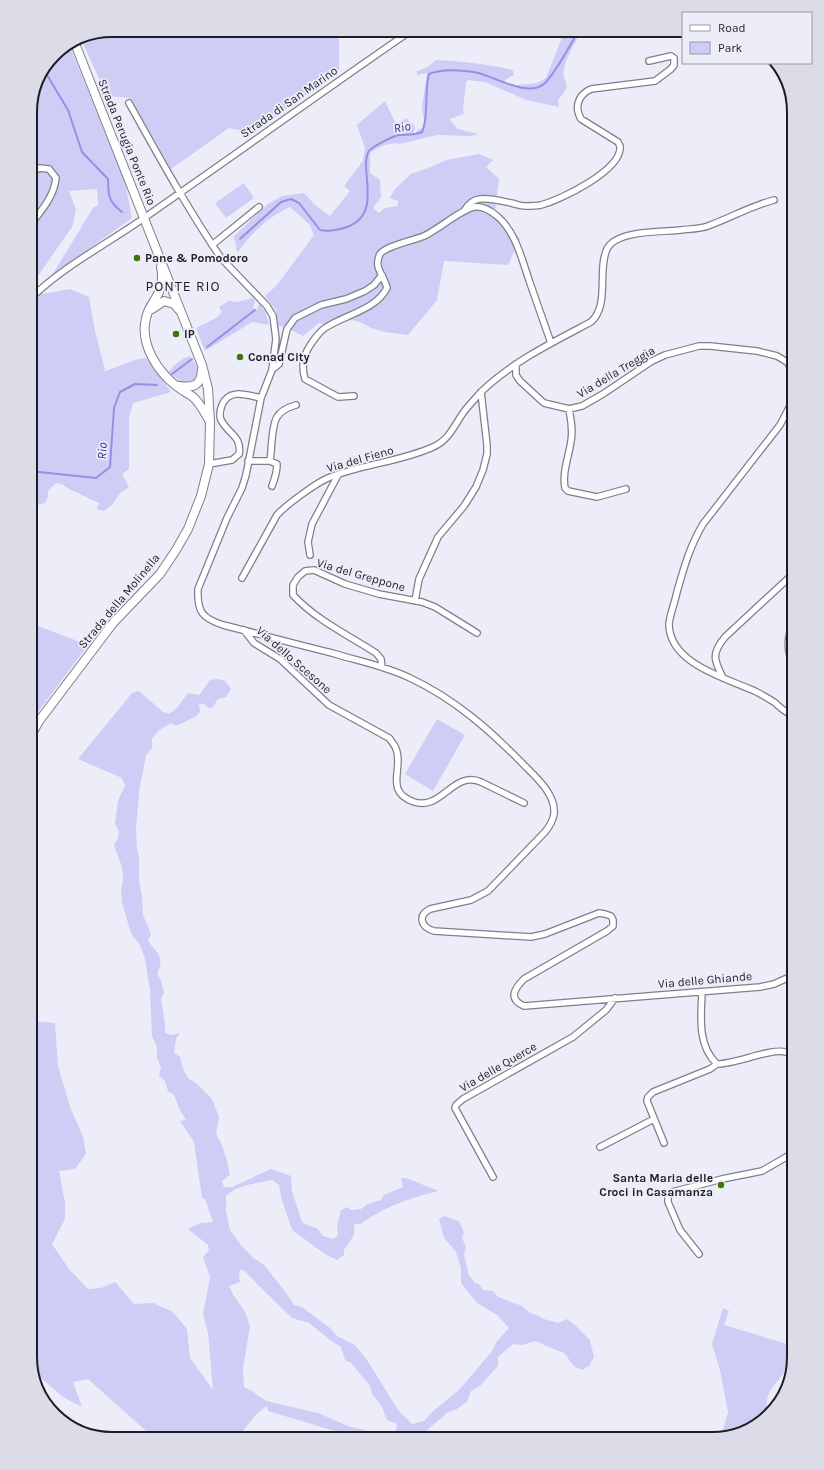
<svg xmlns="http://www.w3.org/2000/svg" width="824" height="1469" viewBox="0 0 824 1469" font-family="Karla,sans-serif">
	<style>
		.green { fill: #cdcdf5; fill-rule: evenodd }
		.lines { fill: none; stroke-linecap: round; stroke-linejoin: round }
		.stream { stroke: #9490e4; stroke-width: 2 }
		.minor-casing { stroke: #7f7f8b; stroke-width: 8 }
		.secondary-casing { stroke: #7f7f8b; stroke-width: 10 }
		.minor { stroke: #fff; stroke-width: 5.5 }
		.secondary { stroke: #fff; stroke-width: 8 }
		.poi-dot { fill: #3d770b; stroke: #ededfa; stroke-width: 1.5 }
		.labels { text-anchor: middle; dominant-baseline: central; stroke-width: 3.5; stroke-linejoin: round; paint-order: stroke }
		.street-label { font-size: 12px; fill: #1d1d22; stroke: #ededfa }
		.poi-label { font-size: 12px; font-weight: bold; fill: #1d1d22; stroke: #ededfa; text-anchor: start }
		.water-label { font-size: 13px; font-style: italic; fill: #3d2a8b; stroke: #ededfa }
		.quarter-label { font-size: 14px; letter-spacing: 1px; fill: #1d1d22; stroke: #ededfa }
		.rim { fill: none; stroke: #1d1d22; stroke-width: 2 }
	</style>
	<rect width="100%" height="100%" fill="#ededfa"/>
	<path class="green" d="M112,30h227v41l-86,62 -24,-5 -58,41 -40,-71 -24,-2 -27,-59z
		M565,30h9l4,7c-5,10 -12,21 -14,32 -3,16 11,12 -6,31l1,7 -33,-7 -41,-18 -17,-2 -2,2 -3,27 1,5 -15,5 9,10 20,5 -6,2 -35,-1 -37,9c-9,-3 -23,4 -30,9v20l10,7 1,17 -8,11 6,5 6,-5 13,-2v-5l-8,-3 4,-8 17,-16 20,-7 15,-7 33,-6 14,6 -7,7 13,12 -4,33 10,8 15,19 -12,26 -64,-4 -7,39 -29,35 -23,-3 -14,-4 -9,-5 -10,-3 -19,6 -14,-3 -16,13 -18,-9 -7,-1 -2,-16 -11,-14 12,-11 37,-50 -5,-11 -19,-17c-25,12 -37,25 -53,46l-1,-9 -3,-7 35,-33 14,-8 22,-3 11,12 15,11 20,-25 -6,-5 19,-25 2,-13 -8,-23 28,-24 11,23 11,-6 2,4 4,2 2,4 -3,9 6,-7 4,-2 2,-6 -2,-15 5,-34 -10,2v-4c7,-2 14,-5 18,-11 27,1 52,4 78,10l1,5 -9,5v4l12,1 20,-2 9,-5z
		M69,44l56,138 7,36 -80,57 41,-67 5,-3 -1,-16 -28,2 7,19 -4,17 -39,56 10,11 27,-5 19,8 6,34 10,39 -2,2 35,-13 8,-1 11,13 14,21 -38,11 -4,15v51l-7,5 7,13 -9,6 -8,12 -8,6 -7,-2 2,-6 -30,-14 -7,-5 -6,-1 -8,8v5l-3,7 -15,4v-400l6,-27 18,-26z
		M244,183l10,15 -28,20 -11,-15z
		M253,298l2,3 -2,7 4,2 2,-6 6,7 4,14 -17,-3 -47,29 -9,-23 20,-10 6,-6 -3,-5 10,-6 8,1z
		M190,356l9,14 -2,11 -14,3 -14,-12c5,-8 12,-13 21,-16z
		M30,623l58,22 -50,67 -8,1z
		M218,679l7,2 6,8 -5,8 -8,2 -6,9h-4l-3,-4h-6l1,8 -5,5 -19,9 -5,-3 -13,8 -6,8v9l-6,7 -7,37 -3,37 1,21 2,7v24l3,14 1,20 8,19 -3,7c10,13 17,16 9,33l4,6 3,12 -3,7 4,24v10l6,2 9,-2 -4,6 -2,14 6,4 3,11 5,10 9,6 15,15 7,18 -3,17 5,9 6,17 3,15 -8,6 2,6h8l39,-18 20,7 1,15 10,31 10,5 5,1 6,8 10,3 5,-4 -1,-9 4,-16 6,-3 4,3 10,-1 7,-5 13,-4 3,-5 19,-8 -2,-9h5l33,13c-25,5 -57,17 -78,33h-7v11l-10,15v5l-7,5 -12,-6 -33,-24 -10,-30 -3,-15 -7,-5c-15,3 -35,5 -46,16v15l4,19 11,15 11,12 12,8 20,25 10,15 8,2 28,21 7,8 18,9 12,15 31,50 14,14 12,-3 8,-9 28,-23 32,-38 5,-10 12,-13 -12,-13 -20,-12 -16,-20v-14l-5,-17 -12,-14 -5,-19 5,-3 15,5 5,11 -2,6 4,9 -2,8 5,20 6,8 4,1 4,6 10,1 5,6 24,9 8,7 7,2 7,4 14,4 9,-4 9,7 14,14 4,17 -5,9 -7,4 -8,-4 -10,-13 -20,-8 -8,-4 -14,4 -9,-1 -15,13v9l-18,20 -9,5 -4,11 -10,7 -9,3 -23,20 -5,7h-59l-93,-28 -1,-5c-13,8 -21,21 -30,33h-82l-67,-60 -15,3 9,25 -19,-10 -30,-26 -3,-14v-186l6,-49 -2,-83 -4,-3v-15l25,2 3,43 13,44 12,26 3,18 -11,15 -16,2 6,32v16l-13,25 17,25 19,20 13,-1 14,-6 19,22 19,-1 20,9 14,17 3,29 23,32 -5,-57 -5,-19 7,-37 -7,-20 6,-7 -1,-5 -20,-16 12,-6 13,-1 -8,-23 -3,-1 -8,-56 -14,-21 6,-1 -6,-10 -6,-15 -6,-4 -3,-10 -6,-5 2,-9 -4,-9v-11l-5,-11 -2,-46 -5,-31 -5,-14 -9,-12 -9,-30 -1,-14 2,-9 -1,-13 -8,-22 4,-7 1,-6 -4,-8 3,-24 7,-14 -3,-8 -44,-19 54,-66 7,-2 24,21 6,2 8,-6 11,-15 11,2 11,-15zM241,1269l4,2 13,14 34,33 17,5 21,17 11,7 4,13 6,3 19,23 2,8 9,11 6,15 10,4 -2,9h-20l-11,-3 -16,-4 -30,-13 -52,-12 -14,-10 -8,-4 -1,-18 7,-43 -5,-14 -11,-16 -5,-10 11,-4 -1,-8z
		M437,719l28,16 -32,56 -28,-17z
		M723,1308l6,3 -5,14 63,19 1,15 -5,15 -12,15 -4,10v14l-23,20 -31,6 9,-6 6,-21 -8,-42 -8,-26z"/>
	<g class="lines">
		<path class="stream" d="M44,70l24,40 14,42 26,27c0,17 1,23 14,33
			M240,239l41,-37 10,-3 8,4 21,27c10,2 18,0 27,-3 28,-10 20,-38 19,-61 0,-6 0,-11 3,-15 4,-5 23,-14 29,-16 9,-1 16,1 24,-3 7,-14 2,-41 7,-58 12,-5 31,-4 45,-2 19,3 52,26 70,12 12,-11 26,-39 35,-54
			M207,347l48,-37
			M172,374l20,-15
			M30,471l66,7 14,-11 4,-59 6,-16 15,-8 22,1"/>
		<defs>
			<path id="minor" d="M129,103c29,52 58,105 92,155l46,48 6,10 3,23 -4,31 -11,28 -15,77 -4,13 -15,30 -29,71c-1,23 4,29 25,36 36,9 72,19 109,28 26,8 53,13 78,25 45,21 81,53 115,88 12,12 31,29 29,48 -1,7 -5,13 -9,18l-57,59 -17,9 -41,9c-13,7 -9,18 4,22l97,6 14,-3 54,-21 6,1 6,2 2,4v6l-6,5 -83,48c-10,10 -16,20 0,27l236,-19 14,-3 20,-9
				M464,211c4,-7 8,-11 16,-12 10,-1 21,2 31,4 5,1 9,3 14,3 5,0 11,0 16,-1 19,-5 82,-35 79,-59l-2,-4 -37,-23c-7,-12 -3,-24 10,-30l64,-8 16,-12 3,-4v-7l-3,-2 -22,5
				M30,225c11,-14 24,-28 26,-47l-7,-9 -10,-1 -9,6
				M212,245l47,-38
				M30,299c32,-32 77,-55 114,-81 89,-62 178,-126 268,-188
				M516,364v11l4,6 24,22 25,6 13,-3 21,-12 49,-33 13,-6 34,-9h11l47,5 20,5 10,6 6,9 1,6
				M272,370l7,-6 8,-35 8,-11 26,-13 25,-6 19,-8 9,-6 8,-10
				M354,396l-16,1 -33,-18c-4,-13 -2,-24 6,-35 4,-6 8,-12 14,-16 19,-13 51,-18 62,-40 -3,-13 -14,-20 -7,-34 5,-8 35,-14 44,-18 15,-7 36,-26 50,-29 8,-1 17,4 23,9 19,16 25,44 33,67 7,20 14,40 21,60
				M569,409c2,11 4,21 2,32 -2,15 -9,31 -6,47l3,3 29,6 29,-8
				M248,461h22
				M209,464l23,-4 7,-6c3,-18 -10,-19 -18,-34 -2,-5 -1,-10 1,-15 7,-17 25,-10 39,-7
				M272,486c3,-8 5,-13 5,-22l-7,-3c2,-12 1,-34 7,-44 4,-7 12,-10 19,-12
				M310,555l-2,-13 4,-18 26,-49
				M242,578l35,-63c9,-10 39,-32 51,-37 34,-14 72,-16 105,-31 16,-7 21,-21 30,-34 5,-7 12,-14 18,-21 31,-30 72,-50 110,-70 19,-17 6,-52 16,-73 9,-19 55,-17 74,-19 9,-1 19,-1 27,-4 22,-8 43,-20 66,-26
				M415,601l4,-22 19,-42 26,-31 12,-19 7,-17 4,-16v-9l-6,-53
				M244,630l10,13 26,16 49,46 60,33c3,4 7,8 8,14 5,19 -12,40 17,50 28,9 39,-32 67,-20l43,21
				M382,667l-1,-8 -5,-6c-28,-18 -60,-33 -83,-58v-10l5,-8 7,-6 9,-1 31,14 34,10 43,8 13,5 42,26
				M794,668c-6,-14 -9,-30 0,-43
				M723,678c-9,-18 -12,-24 2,-41l69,-64
				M794,715c-8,-1 -14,-8 -20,-13 -8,-5 -16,-10 -24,-13 -28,-12 -81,-27 -81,-65 1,-10 6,-22 8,-32 7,-25 13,-46 26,-68l77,-99 12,-23 2,-9
				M702,992c-1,24 -5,53 15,72 20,0 53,-16 69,-12 2,0 5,3 8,4
				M664,1143l-17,-42 1,-4 5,-5 57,-23 7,-5
				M600,1147l54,-28
				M493,1177l-38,-69 1,-3 7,-6 110,-62 33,-27 9,-12
				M699,1254l-19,-24 -12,-28v-6l4,-4 50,-13 40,-8 26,-15 6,-1"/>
			<path id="secondary" d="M161,267c6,30 -14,33 -16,57 -3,23 13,47 30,61 6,5 13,8 18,12 7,6 11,15 16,23
				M152,309l12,-8 10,3 6,7
				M179,386c14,2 22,0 23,-16
				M30,737l9,-16 74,-98 47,-49 16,-24 12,-21 13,-33 8,-32 1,-42 -2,-33 -6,-24 -128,-324"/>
		</defs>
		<use href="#minor" class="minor-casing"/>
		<use href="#secondary" class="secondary-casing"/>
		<use href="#minor" class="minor"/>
		<use href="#secondary" class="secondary"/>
	</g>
	<g class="poi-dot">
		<circle cx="137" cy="258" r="4"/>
		<circle cx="176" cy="334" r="4"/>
		<circle cx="240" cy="357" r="4"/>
		<circle cx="721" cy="1185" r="4"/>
	</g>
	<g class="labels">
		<g class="street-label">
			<text transform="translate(289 102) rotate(-35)">Strada di San Marino</text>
			<text transform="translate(127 142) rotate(68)">Strada Perugia Ponte Rio</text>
			<text transform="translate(616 372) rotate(-31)">Via della Treggia</text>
			<text transform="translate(360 459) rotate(-16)">Via del Fieno</text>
			<text transform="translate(361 575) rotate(16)">Via del Greppone</text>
			<text transform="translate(119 601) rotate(-50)">Strada della Molinella</text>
			<text transform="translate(294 660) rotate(41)">Via dello Scesone</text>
			<text transform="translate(705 980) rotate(-5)">Via delle Ghiande</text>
			<text transform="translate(498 1067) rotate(-30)">Via delle Querce</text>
		</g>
		<g class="poi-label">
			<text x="145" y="258">Pane &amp; Pomodoro</text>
			<text x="184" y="334">IP</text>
			<text x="248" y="357">Conad City</text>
			<text x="713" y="1178" text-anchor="end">Santa Maria delle<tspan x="713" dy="14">Croci in Casamanza</tspan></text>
		</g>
		<g class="water-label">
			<text transform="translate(402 127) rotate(-11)">Rio</text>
			<text transform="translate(102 451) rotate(-87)">Rio</text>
		</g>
		<g class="quarter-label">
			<text x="183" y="286">PONTE RIO</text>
		</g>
	</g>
	<path d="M0 0H824V1469H0ZM112 37H712A75 75 0 0 1 787 112V1357A75 75 0 0 1 712 1432H112A75 75 0 0 1 37 1357V112A75 75 0 0 1 112 37Z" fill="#dcdce9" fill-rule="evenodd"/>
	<path class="rim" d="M112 37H712A75 75 0 0 1 787 112V1357A75 75 0 0 1 712 1432H112A75 75 0 0 1 37 1357V112A75 75 0 0 1 112 37Z"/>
	<rect x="682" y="12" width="130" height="52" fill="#ededfa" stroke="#9a9aa4"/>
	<rect x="690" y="25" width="20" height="6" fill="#ffffff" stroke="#9a9aa4"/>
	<text x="718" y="32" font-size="12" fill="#1d1d22">Road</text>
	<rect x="690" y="42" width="20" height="12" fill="#cdcdf5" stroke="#9a9aa4"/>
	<text x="718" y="52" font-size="12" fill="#1d1d22">Park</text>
</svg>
